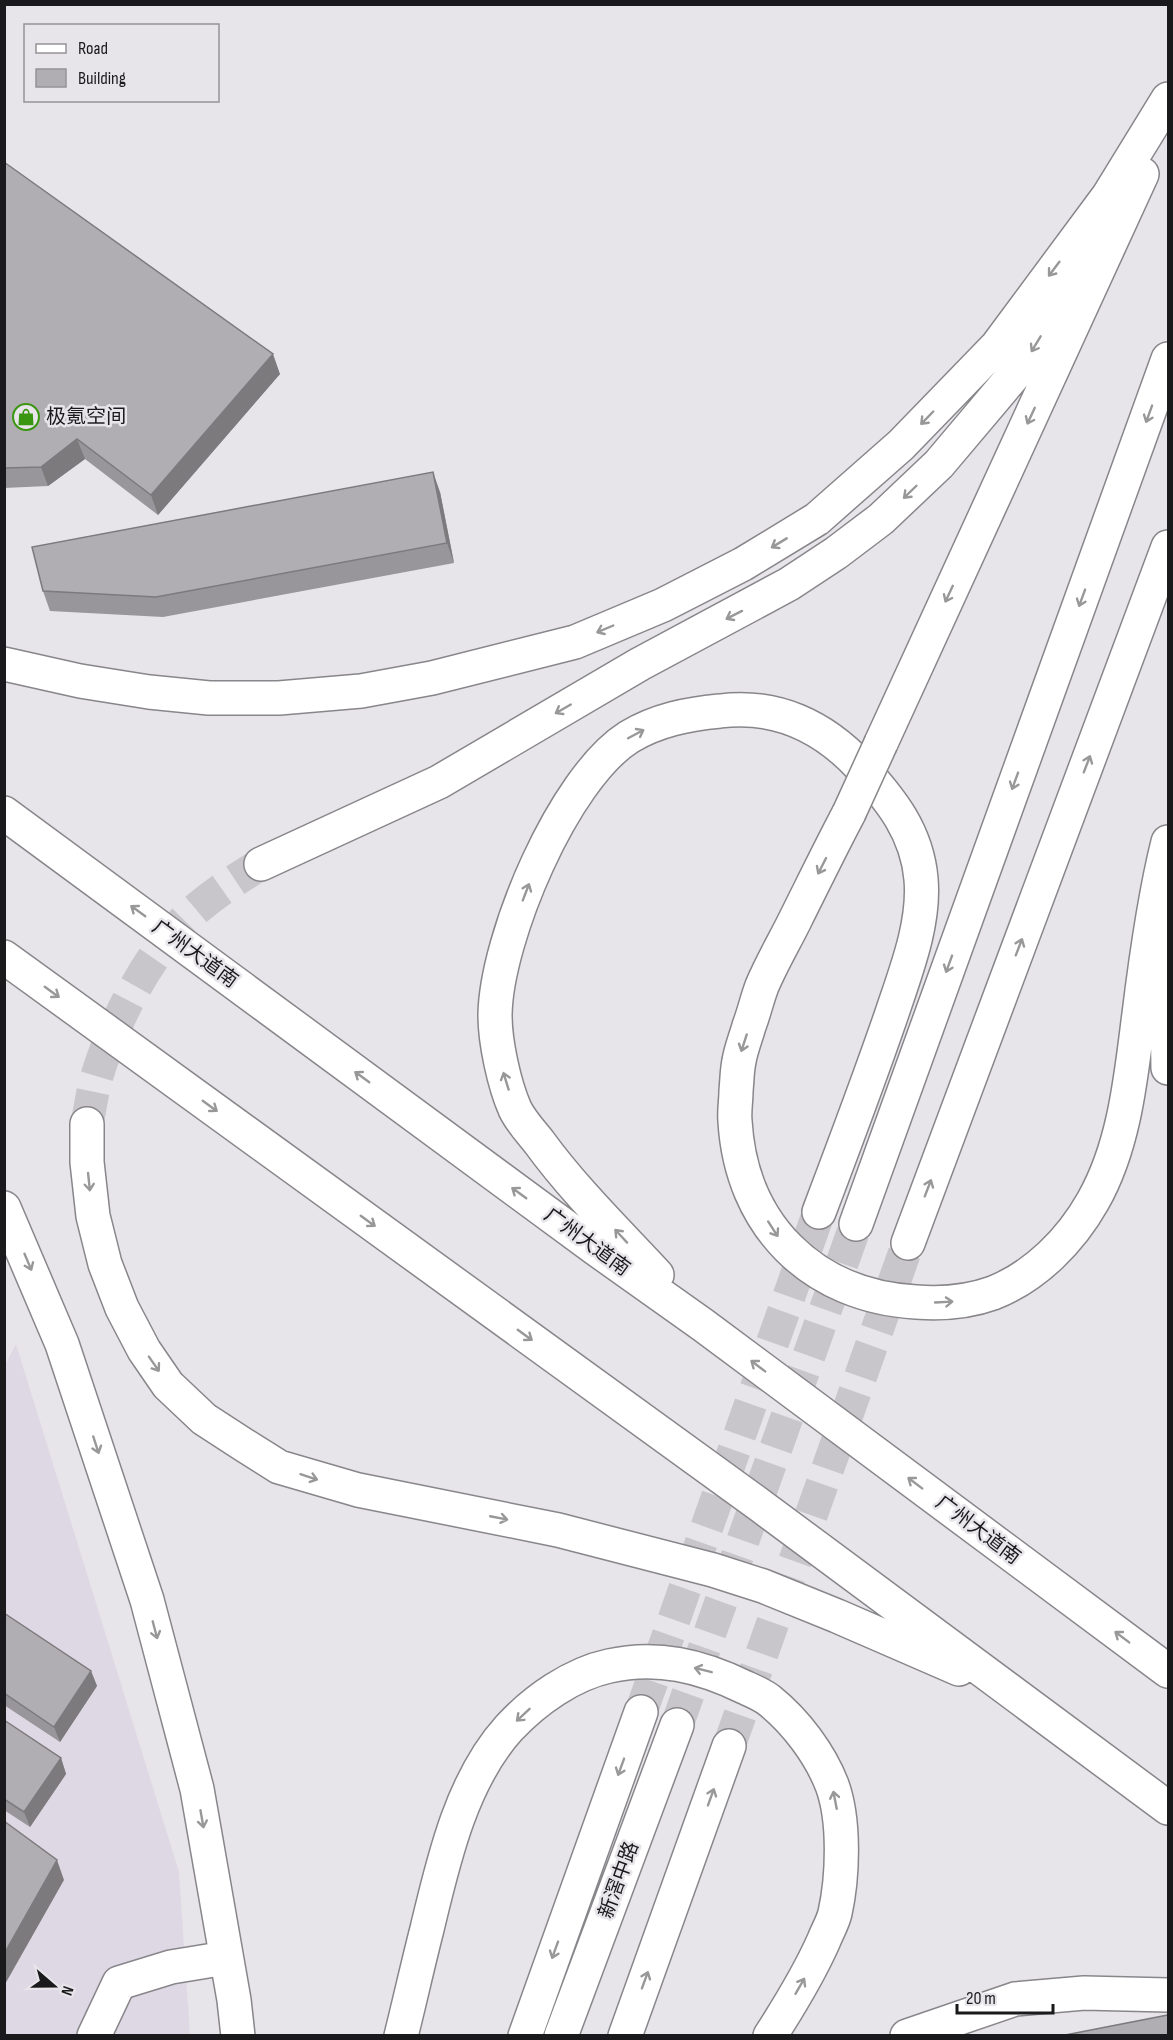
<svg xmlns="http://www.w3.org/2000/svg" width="1173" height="2040" viewBox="0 0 1173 2040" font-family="'Sofia Sans Condensed','Noto Sans SC',sans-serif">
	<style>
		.built { fill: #ded8e4 }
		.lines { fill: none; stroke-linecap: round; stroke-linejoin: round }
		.trunk-tunnel { stroke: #c8c6cb; stroke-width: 33; stroke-dasharray: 33 16; stroke-linecap: butt }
		.minor-casing { stroke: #88868a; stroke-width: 36 }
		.trunk-casing { stroke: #88868a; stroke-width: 36 }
		.minor { stroke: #fff; stroke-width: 33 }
		.trunk { stroke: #fff; stroke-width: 33 }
		.trunk-bridge-casing { stroke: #88868a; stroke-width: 36; stroke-linecap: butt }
		.trunk-bridge { stroke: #fff; stroke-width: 33 }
		.wall { fill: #98969a }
		.shaded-wall { fill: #7c7a7d }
		.building { fill: #b1aeb3; stroke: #7c7a7d; stroke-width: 1.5 }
		.oneway { stroke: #989898 }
		.labels { text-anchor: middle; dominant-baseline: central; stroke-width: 5; stroke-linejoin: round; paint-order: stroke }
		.poi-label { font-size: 20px; fill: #1a191b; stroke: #e7e5ea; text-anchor: start }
		.street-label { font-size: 20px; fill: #1a191b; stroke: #e7e5ea }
	</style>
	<rect width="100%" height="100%" fill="#e7e5ea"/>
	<path class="built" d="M16,1344l163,528 11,163h-185l-1,-668z"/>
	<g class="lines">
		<path class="trunk-tunnel" d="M87,1124c3,-15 5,-30 9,-45 16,-55 54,-130 98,-168 21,-18 44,-33 67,-47
			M641,1712l178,-500
			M677,1725l179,-501
			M729,1746l179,-503"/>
		<defs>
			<path id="minor" d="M94,2036l25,-53 52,-16 55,-9"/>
			<path id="trunk" d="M4,664l76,17 69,11 60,6h70l82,-7 71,-13 143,-36 88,-37 80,-41 74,-45 84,-74 96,-99 112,-151 59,-96
				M881,743l261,-569
				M4,813l592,436 107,76 465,346
				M849,813c-18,34 -35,69 -52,103 -11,23 -25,46 -35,70 -5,13 -8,27 -13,40 -3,11 -8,23 -10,35 -2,9 -2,20 -3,30 0,10 -2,20 -1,30 6,104 77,175 181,181 26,2 52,0 77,-9 43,-17 78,-53 100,-92 32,-56 38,-125 46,-187 7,-57 15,-116 29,-172
				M261,864l178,-82 201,-118 149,-80 47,-31 45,-34 58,-55 86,-102 77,-126
				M1166,938l2,130
				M4,957l757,549 407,302
				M87,1124v38l6,54 12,48 17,44 22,42 24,35 36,34 40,26 35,22 79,23 200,40 155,40 50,16 74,30 122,53
				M4,1208l58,136 85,256 50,189 37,211 4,36
				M856,1224l312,-865
				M908,1243l260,-696
				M657,1275c-40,-43 -83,-85 -118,-133 -8,-10 -19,-22 -24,-33 -11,-25 -20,-67 -20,-94 1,-76 68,-236 134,-278 28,-17 59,-23 91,-26 56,-7 103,15 141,56 30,33 56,65 60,112 4,44 -15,92 -29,134 -23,67 -48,133 -73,199
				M401,2036c9,-36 17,-72 26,-107 16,-67 34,-148 82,-201 26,-28 63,-54 100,-62 48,-11 92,0 135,21 9,4 19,8 26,14 26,21 50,53 62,84 13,35 11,92 3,128 -2,9 -8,19 -11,27 -15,34 -34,65 -54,96
				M525,2036l116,-324
				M561,2036l116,-311
				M625,2036l104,-290
				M907,2036l108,-37 69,-6 84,2"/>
		</defs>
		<use href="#minor" class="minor-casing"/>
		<use href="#trunk" class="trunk-casing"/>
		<use href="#minor" class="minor"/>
		<use href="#trunk" class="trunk"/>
		<defs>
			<path id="trunk-bridge" d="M849,813l32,-70"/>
		</defs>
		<use href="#trunk-bridge" class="trunk-bridge-casing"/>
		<use href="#trunk-bridge" class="trunk-bridge"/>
	</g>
	<path class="wall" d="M4,162l276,212 -122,141 -73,-56 -37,27 -44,2z
		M440,492l14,71 -291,54 -113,-6 -7,-20z
		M4,1613l87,58 6,15 -37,56 -56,-37z
		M4,1720l57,38 5,16 -36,53 -26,-17z"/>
	<path class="shaded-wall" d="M273,354l7,20 -122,141 -7,-20z
		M77,439l8,20 -37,27 -7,-19z
		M433,472l7,20 14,71 -7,-20z
		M91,1671l6,15 -37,56 -6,-15z
		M61,1758l5,16 -36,53 -6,-15z
		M57,1860l7,20 -60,106v-32z"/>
	<path class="building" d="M4,162l269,192 -122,141 -74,-56 -36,28 -37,1z
		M433,472l14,71 -291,54 -113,-6 -11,-44z
		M4,1613l87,58 -37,56 -50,-34z
		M4,1720l57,38 -37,54 -20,-13z
		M4,1821l53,39 -53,94z
		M1168,2015v21h-108z"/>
	<defs><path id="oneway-shaft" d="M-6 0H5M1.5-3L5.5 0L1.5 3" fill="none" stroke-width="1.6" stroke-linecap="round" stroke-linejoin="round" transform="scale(1.5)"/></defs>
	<g class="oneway">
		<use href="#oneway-shaft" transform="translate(1054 269) rotate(127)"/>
		<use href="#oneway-shaft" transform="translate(1036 344) rotate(121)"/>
		<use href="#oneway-shaft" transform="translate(1149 414) rotate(110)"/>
		<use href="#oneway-shaft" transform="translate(1031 416) rotate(115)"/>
		<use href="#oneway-shaft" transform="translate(927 418) rotate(134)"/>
		<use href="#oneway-shaft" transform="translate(910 492) rotate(136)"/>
		<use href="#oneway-shaft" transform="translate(779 543) rotate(149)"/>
		<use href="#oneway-shaft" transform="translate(949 594) rotate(115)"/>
		<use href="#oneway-shaft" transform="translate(1082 598) rotate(110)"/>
		<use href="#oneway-shaft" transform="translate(734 615) rotate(153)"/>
		<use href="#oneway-shaft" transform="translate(605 629) rotate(157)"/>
		<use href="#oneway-shaft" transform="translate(563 709) rotate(150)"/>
		<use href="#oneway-shaft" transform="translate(636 734) rotate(-28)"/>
		<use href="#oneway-shaft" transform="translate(1087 764) rotate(-69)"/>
		<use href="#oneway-shaft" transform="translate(1015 781) rotate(110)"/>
		<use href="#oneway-shaft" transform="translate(822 866) rotate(117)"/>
		<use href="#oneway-shaft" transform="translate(526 892) rotate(-69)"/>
		<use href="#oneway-shaft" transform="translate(138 911) rotate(-144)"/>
		<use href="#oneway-shaft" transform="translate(1019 947) rotate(-69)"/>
		<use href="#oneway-shaft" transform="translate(949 964) rotate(110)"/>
		<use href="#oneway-shaft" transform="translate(52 992) rotate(36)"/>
		<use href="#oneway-shaft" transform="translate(744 1043) rotate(108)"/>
		<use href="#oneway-shaft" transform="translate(362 1077) rotate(-144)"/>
		<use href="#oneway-shaft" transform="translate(506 1081) rotate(-107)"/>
		<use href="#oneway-shaft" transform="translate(210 1106) rotate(36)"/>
		<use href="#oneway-shaft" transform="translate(89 1182) rotate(84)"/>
		<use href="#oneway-shaft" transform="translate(928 1188) rotate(-69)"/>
		<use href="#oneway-shaft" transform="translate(519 1193) rotate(-144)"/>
		<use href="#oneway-shaft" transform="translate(368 1221) rotate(36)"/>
		<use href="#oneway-shaft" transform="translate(773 1229) rotate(57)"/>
		<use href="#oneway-shaft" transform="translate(621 1236) rotate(-133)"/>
		<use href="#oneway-shaft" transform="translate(28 1262) rotate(67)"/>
		<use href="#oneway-shaft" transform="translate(944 1302) rotate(-3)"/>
		<use href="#oneway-shaft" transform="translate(525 1335) rotate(36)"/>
		<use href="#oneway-shaft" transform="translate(154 1364) rotate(55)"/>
		<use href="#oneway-shaft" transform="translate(758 1366) rotate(-143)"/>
		<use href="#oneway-shaft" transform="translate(96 1445) rotate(72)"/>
		<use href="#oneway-shaft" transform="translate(309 1477) rotate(18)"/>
		<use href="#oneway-shaft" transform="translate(915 1483) rotate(-143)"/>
		<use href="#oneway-shaft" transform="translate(499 1518) rotate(11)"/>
		<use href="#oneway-shaft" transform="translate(155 1630) rotate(75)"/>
		<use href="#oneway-shaft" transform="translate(1122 1637) rotate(-143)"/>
		<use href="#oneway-shaft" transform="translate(703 1670) rotate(-166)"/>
		<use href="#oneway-shaft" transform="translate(523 1715) rotate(137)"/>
		<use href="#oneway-shaft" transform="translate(621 1767) rotate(110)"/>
		<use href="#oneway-shaft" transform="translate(711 1797) rotate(-70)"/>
		<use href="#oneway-shaft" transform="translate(835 1800) rotate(-101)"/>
		<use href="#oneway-shaft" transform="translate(202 1819) rotate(80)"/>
		<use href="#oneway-shaft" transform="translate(555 1950) rotate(110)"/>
		<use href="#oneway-shaft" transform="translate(645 1980) rotate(-70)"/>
		<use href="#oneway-shaft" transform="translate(800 1986) rotate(-60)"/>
	</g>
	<defs>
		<symbol id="shop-ring" viewBox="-11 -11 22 22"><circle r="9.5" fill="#e7e5ea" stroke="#3a9611" stroke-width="1.5"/><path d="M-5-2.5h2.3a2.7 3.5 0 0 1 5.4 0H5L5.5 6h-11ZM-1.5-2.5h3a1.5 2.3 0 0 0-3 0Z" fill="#3a9611"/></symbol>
	</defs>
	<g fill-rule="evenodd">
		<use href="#shop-ring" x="11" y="402" width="30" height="30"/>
	</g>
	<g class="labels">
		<g class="poi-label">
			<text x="46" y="417">极氪空间</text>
		</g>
		<g class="street-label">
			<text transform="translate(195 954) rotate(36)">广州大道南</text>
			<text transform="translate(587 1242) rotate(36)">广州大道南</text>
			<text transform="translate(978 1530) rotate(37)">广州大道南</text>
			<text transform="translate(619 1880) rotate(-70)">新滘中路</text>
		</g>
	</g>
	<rect width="1173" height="2040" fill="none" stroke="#1a191b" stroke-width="12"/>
	<rect x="24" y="24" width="195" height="78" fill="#e7e5ea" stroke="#959397" stroke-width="1.5"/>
	<rect x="36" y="44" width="30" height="9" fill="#ffffff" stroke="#959397" stroke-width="1.5"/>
	<text x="78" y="54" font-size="18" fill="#1a191b">Road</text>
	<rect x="36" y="69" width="30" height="18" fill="#b1aeb3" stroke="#959397" stroke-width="1.5"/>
	<text x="78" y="84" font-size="18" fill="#1a191b">Building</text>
	<g transform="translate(54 1986) rotate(110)" stroke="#e7e5ea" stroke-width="4.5" paint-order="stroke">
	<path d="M0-4.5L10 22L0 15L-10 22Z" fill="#1a191b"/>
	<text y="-9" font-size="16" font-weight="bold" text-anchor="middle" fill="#1a191b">N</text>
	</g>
	<path d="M957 2004v9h96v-9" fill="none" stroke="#1a191b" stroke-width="3"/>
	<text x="966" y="2004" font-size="18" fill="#1a191b" stroke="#e7e5ea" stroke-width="4.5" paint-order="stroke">20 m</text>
</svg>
